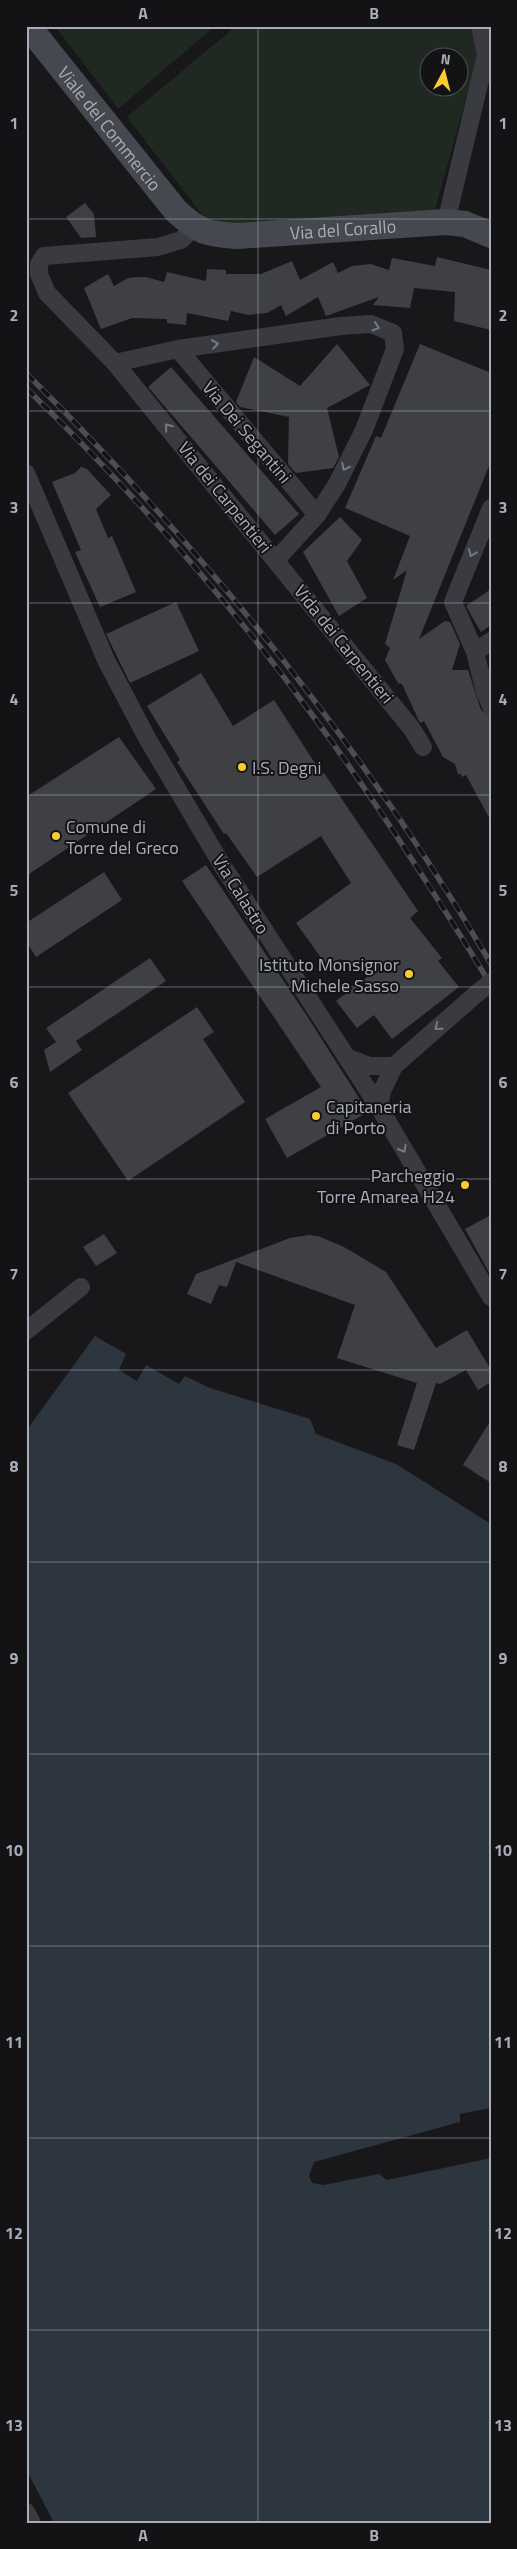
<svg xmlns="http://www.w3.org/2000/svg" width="517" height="2549" viewBox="0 0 517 2549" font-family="'Titillium Web',sans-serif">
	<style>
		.green { fill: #1f2821; fill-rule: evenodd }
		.water { fill: #2d353f }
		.building { fill: #3f4044 }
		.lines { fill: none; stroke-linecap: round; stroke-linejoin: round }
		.street { stroke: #3a3b41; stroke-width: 18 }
		.secondary { stroke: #46484f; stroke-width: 26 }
		.rail-casing { stroke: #4b4d54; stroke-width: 5.5 }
		.rail { stroke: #131315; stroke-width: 4; stroke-dasharray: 11; stroke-linecap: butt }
		.street-bridge { stroke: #3a3b41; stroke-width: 18 }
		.oneway { stroke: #777a84 }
		.grid { fill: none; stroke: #a9adba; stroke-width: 1; stroke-opacity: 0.55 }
		.poi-dot { fill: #f9cb31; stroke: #131315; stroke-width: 2 }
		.labels { text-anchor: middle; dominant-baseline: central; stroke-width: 4; stroke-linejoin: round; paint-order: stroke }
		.street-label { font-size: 18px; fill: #a9adba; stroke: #131315 }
		.poi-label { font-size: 18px; fill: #a9adba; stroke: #131315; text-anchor: start }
		.neatline { fill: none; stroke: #a9adba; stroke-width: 2 }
		.grid-label { font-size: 16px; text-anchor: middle; font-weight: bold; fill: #a9adba }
	</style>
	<rect width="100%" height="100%" fill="#18181a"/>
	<path class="green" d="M55,26h160l-97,83z
		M236,26h236l7,23 -2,10 -42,151 -202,16 -27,-6 -79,-103zM430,58h30v30h-30z"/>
	<path class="water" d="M95,1336l31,18 -7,16 18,11 9,-16 33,19 6,-8 25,12 100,31 6,15 80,30 95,60v584l-31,6v8l-146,40 -5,14 3,7 11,2 56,-11 8,6 104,-22v365h-437l-28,-54v-1038z"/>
	<path class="building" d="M85,203l9,11 2,23 -15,1 -15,-21z
		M437,257l54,13v60l-37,-9 1,-29 -41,-4 -4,20 -37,-3 6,-8 -53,19 -8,-19 -32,19 -5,-11 -14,8 -19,2 -17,-4 -3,10 -41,-8 -1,12 -19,-2v-4l-35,-1 -31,11 -17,-41 24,-14 6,12 14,-8 8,-1h10l18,5 3,-10 39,9 1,-12 19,1v4h35l31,-13 8,19 33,-18 5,11 14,-7 9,-1 10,-1 18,6 3,-12 43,8z
		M337,344l33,41 -43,23 12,49 -6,11 -37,5 -8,-9 1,-47 -49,-10 -4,-5 18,-45 46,29z
		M420,344l71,29v88l-72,178 26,-18 5,1 10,22 -8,26h16l13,40 10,6v105l-25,-46 -4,2 -1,-3h-3l-3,-10 -12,-7 -19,-36 -3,2 -2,-2 -17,-37 -4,-1 -13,-23 5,-12 -5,-4 22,-74 -14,10 17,-44 -65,-28 31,-72 5,2z
		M171,367l128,147 -24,21 -127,-148z
		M81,467l6,2 24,26 -15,14 12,29 4,-2 24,56 -36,15 -25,-55 6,-2 -29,-68 23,-9z
		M340,517l22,23 -15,21 20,37 -28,18 -36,-64z
		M491,589v36l-10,7 -15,-26z
		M176,602l23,49 -69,32 -24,-49z
		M201,673l32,53 41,-26 48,74 2,-1 94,138 -8,7 32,40 -4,3 21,26 -67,52 -18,-24 -17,13 -21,-27 39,-30 -36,-12 -12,7 -31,-43 55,-40 -30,-47 -64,41 -31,-44 -2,1 -47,-72 3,-2 -33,-54z
		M119,737l37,52 -130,87v-79z
		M206,865l101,151 61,96 -81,46 -22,-39 56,-32 -139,-206z
		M104,872l18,28 -86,57 -10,-16v-18z
		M150,958l16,23 -90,60 6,9 -32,22 -6,-22 12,-8 -10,-14z
		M197,1007l17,25 -11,7 42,63 -117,79 -60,-88z
		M491,1215v61l-26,-47z
		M104,1234l13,19 -21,13 -13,-19z
		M309,1235l9,1 26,11 42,25 50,76 31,-18 24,40v12l-13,8 -12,-20 -26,14 -4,-1 -22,67 -17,-5 20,-62 -80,-25 18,-53 -119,-43 -9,25 -8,-2 -8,19 -24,-10 9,-20 94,-36z
		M491,1420v63l-28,-18z"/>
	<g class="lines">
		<path class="street" d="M446,222l40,-167 -6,-29
			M194,228l-13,12 -23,7 -114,9 -5,8v10l8,19 68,70 297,366 11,18
			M178,349l139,166
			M115,363l63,-14 163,-23 30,-2 22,9 2,16 -31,81 -27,54 -20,31 -41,45
			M26,473l80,187 41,78 75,127 157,242 112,190
			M491,508l-38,94 22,50 10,40 6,14
			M475,652l16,-11
			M348,1058l21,8h25
			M379,1107l3,-16 12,-25 81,-71
			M26,1331l55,-44
			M26,2512l6,11"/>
		<path class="secondary" id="s1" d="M28,26l148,185c23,21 30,23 61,25l209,-14 19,2 26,11"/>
		<defs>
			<path id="rail" d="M26,373c178,177 338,373 465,591
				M26,388c103,100 199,208 284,324 65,87 124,180 181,273"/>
		</defs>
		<use href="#rail" class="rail-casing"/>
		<use href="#rail" class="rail"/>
		<path class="street-bridge" d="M475,995l16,-13"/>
	</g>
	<defs><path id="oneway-chevron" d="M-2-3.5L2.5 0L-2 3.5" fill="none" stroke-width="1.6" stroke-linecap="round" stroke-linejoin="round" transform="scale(1.25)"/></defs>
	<g class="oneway">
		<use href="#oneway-chevron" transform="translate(376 327) rotate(18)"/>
		<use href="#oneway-chevron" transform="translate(215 344) rotate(-8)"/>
		<use href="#oneway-chevron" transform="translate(168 427) rotate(-129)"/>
		<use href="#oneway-chevron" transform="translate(345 467) rotate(117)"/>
		<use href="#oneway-chevron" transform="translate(472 553) rotate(112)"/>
		<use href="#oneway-chevron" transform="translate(438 1027) rotate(139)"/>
		<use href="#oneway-chevron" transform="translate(403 1149) rotate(60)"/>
	</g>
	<path class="grid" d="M258,26v2497M26,219h465M26,411h465M26,603h465M26,795h465M26,987h465M26,1179h465M26,1370h465M26,1562h465M26,1754h465M26,1946h465M26,2138h465M26,2330h465"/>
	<g class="poi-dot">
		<circle cx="242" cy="767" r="5"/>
		<circle cx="56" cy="836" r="5"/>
		<circle cx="409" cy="974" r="5"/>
		<circle cx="316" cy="1116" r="5"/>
		<circle cx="465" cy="1185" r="5"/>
	</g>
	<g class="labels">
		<g class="street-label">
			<text stroke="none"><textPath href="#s1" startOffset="131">Viale del Commercio</textPath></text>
			<text stroke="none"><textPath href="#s1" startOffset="411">Via del Corallo</textPath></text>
			<text transform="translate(247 432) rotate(50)">Via Dei Segantini</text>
			<text transform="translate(225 497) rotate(51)">Via dei Carpentieri</text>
			<text transform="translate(344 644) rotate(51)">Vida dei Carpentieri</text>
			<text transform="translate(241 894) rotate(58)">Via Calastro</text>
		</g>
		<g class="poi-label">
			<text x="252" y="767">I.S. Degni</text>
			<text x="66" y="826">Comune di<tspan x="66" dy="21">Torre del Greco</tspan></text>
			<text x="399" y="964" text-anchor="end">Istituto Monsignor<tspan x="399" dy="21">Michele Sasso</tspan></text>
			<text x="326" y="1106">Capitaneria<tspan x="326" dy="21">di Porto</tspan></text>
			<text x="455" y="1175" text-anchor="end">Parcheggio<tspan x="455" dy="21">Torre Amarea H24</tspan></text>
		</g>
	</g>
	<rect width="517" height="2549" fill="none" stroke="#131315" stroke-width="55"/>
	<g transform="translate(444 72) rotate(7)"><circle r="24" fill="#131315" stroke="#4f5157"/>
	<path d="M0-4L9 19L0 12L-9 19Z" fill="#f9cb31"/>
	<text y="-8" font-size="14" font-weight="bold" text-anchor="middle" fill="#a9adba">N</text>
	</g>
	<rect x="28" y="28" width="462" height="2494" class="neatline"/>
	<g class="grid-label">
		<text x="143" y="19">A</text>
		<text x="374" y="19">B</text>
		<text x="14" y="129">1</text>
		<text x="503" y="129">1</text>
		<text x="14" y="321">2</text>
		<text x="503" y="321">2</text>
		<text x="14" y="513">3</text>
		<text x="503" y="513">3</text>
		<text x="14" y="705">4</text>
		<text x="503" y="705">4</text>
		<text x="14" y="896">5</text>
		<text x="503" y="896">5</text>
		<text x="14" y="1088">6</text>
		<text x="503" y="1088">6</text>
		<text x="14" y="1280">7</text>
		<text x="503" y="1280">7</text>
		<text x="14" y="1472">8</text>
		<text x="503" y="1472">8</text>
		<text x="14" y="1664">9</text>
		<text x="503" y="1664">9</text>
		<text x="14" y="1856">10</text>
		<text x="503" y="1856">10</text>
		<text x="14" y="2048">11</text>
		<text x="503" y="2048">11</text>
		<text x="14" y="2239">12</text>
		<text x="503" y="2239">12</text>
		<text x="14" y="2431">13</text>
		<text x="503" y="2431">13</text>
		<text x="143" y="2541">A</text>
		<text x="374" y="2541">B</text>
	</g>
</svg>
